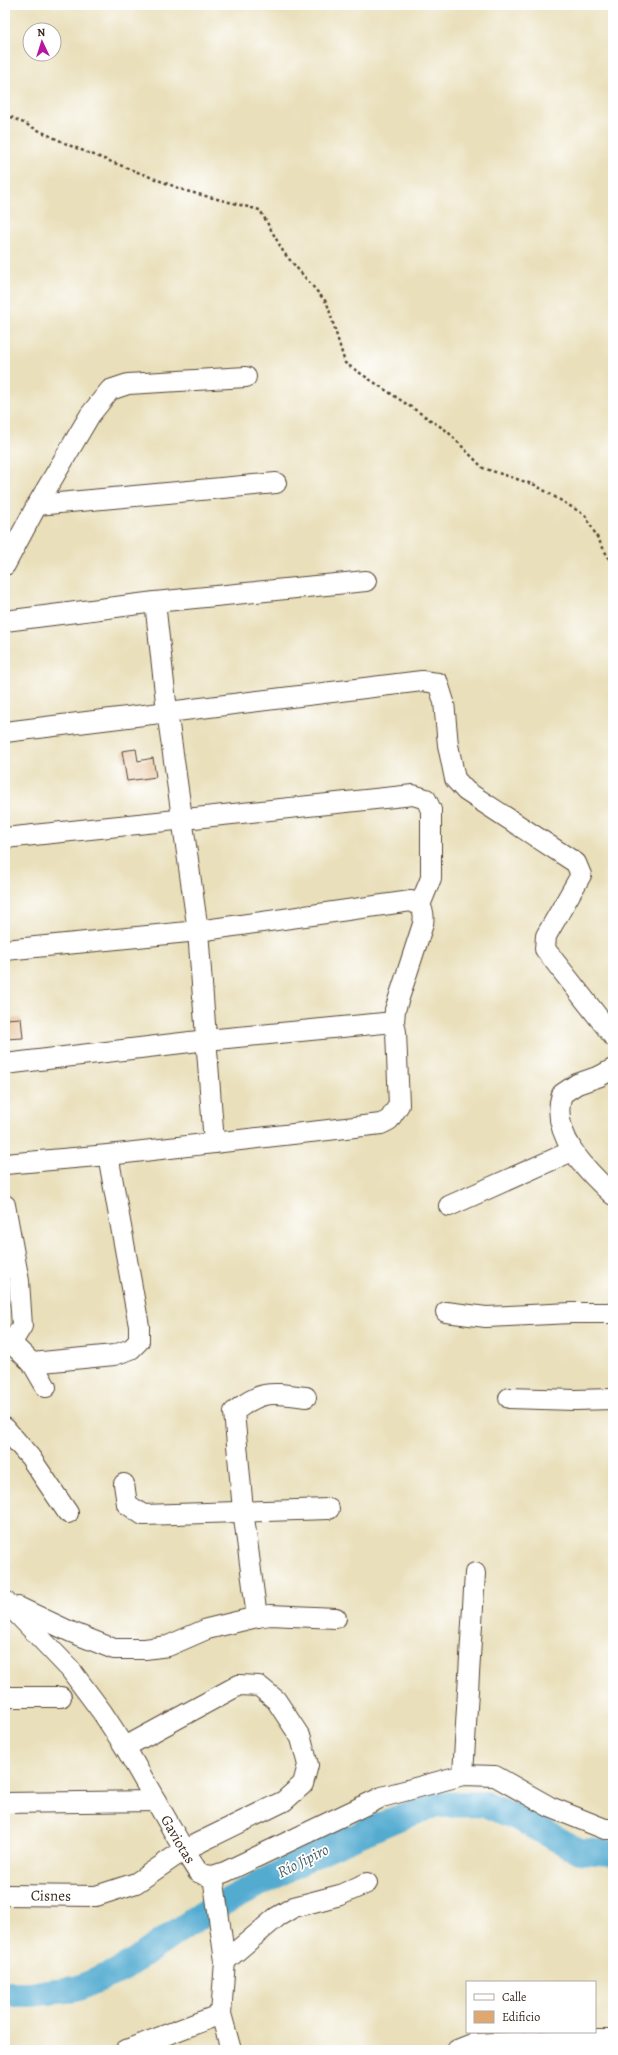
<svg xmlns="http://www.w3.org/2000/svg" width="618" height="2055" viewBox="0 0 618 2055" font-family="Alegreya,serif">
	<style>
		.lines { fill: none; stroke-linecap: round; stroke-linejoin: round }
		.river { stroke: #53abd0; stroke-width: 26 }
		.building { fill: #dea870 }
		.minor-casing { stroke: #554535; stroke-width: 22 }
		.path { stroke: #554535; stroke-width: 2.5; stroke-dasharray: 3 3; stroke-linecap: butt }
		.minor { stroke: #fff; stroke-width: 20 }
		.labels { text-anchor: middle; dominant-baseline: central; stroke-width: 3.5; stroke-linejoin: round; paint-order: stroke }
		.street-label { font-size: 15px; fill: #3b2a1e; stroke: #fff }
		.water-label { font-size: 16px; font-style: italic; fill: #455e65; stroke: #fff }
	</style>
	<rect width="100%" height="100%" fill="#fff"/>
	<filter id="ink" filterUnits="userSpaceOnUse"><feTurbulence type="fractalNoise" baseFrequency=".025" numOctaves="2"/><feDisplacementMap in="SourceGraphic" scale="8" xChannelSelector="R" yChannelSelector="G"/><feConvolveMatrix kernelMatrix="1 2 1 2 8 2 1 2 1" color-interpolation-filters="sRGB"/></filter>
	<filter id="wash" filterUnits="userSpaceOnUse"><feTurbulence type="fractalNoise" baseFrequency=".012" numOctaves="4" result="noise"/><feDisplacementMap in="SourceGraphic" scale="16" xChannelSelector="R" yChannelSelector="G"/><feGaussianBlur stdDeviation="0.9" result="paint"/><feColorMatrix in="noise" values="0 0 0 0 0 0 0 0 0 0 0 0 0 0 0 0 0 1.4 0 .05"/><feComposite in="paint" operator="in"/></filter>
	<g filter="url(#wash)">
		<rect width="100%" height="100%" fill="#e9dfba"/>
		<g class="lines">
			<path class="river" d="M5,1994h24l47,-5 45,-19 83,-57 120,-63 74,-32 39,-13 47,-1 36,15 59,32 34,2"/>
		</g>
		<g id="blocks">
			<path class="building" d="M136,749l2,12 15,-3 3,19 -29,4 -5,-30z
				M21,1018l2,20 -18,1v-20z"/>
		</g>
	</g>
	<g filter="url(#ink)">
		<use href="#blocks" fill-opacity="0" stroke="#554535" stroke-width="1"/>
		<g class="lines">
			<defs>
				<g id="minor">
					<path d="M37,505l239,-22"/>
					<path d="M5,565l32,-60 53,-90 20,-25 18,-6 118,-7"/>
					<path d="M155,602l12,109 31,220 16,212"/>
					<path d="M5,621l150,-19 211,-21"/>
					<path d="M5,732l417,-51 16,2 6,19 4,43 7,34 11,12 110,72 5,12 -35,61 -1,13 68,87"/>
					<path d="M5,838l408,-43 13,4 5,11v68l-11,27"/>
					<path d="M5,950l193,-19 213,-30c11,5 14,10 12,23l-28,86 -1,12 -187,18 -202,24"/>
					<path d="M613,1069l-13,7 -23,8 -15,10c-13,40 24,76 51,101"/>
					<path d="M5,1164l103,-9 273,-31 8,-4 10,-15 -3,-73 -2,-10"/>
					<path d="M5,1205l14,76 3,45 -8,13 -9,2"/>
					<path d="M449,1206l123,-55"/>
					<path d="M446,1312l40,5 86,-4h41"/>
					<path d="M9,1341l23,22 14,24"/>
					<path d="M32,1363l82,-8 17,-6 8,-8v-15l-31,-171"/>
					<path d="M509,1398l66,2 38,-1"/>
					<path d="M5,1428l25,29 38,56"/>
					<path d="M124,1484l3,20 16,11 186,-6"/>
					<path id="s1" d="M5,1601l65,68 32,43 23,35 59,103 14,22 7,3 8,1 12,-4 157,-75 81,-22 32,1 55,31 55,22h8"/>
					<path d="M18,1607l53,25 43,17h31l23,-3 39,-17 50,-12 13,-2 66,3"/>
					<path d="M257,1617l-14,-107 -9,-98c28,-23 38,-19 72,-15"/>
					<path d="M5,1697h56"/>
					<path d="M463,1775l12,-202"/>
					<path d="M5,1803l151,-2"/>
					<path id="s2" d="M5,1895l91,1 40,-13 48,-33 100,-49 19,-17 5,-19 -7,-27 -25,-38 -17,-14 -20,-1 -114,62"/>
					<path d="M225,1961l52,-44 17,-10 46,-12 27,-12"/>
					<path d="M221,2014l10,36"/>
					<path d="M126,2050l95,-36 4,-53 -12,-85"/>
					<path d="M457,2050l15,-6 82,-4h59"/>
				</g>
			</defs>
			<use href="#minor" class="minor-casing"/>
			<path class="path" d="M5,114l66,32 115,45 74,19 24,43 43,50 18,60 102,68 36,37 52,17 50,30 28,51"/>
			<use href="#minor" class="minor"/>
		</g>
	</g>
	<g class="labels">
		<g class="street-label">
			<text stroke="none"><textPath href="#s1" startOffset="296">Gaviotas</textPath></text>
			<text stroke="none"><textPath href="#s2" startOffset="46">Cisnes</textPath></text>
		</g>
		<g class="water-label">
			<text transform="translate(303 1861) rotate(-27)">Río Jipiro</text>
		</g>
	</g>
	<rect width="618" height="2055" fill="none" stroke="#fff" stroke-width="20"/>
	<rect x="466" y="1981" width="130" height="52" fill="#ffffff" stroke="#b1aaa5"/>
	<rect x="474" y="1994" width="20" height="6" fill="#ffffff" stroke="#b1aaa5"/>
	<text x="502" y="2001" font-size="12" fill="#3b2a1e">Calle</text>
	<rect x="474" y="2011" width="20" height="12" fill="#dea870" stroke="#b1aaa5"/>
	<text x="502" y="2021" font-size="12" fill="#3b2a1e">Edificio</text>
	<g transform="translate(42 42) rotate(356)"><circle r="19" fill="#ffffff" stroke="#b1aaa5"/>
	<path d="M0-3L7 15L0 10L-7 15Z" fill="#b5179e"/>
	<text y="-6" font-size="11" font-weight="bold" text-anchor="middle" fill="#3b2a1e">N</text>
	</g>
</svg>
